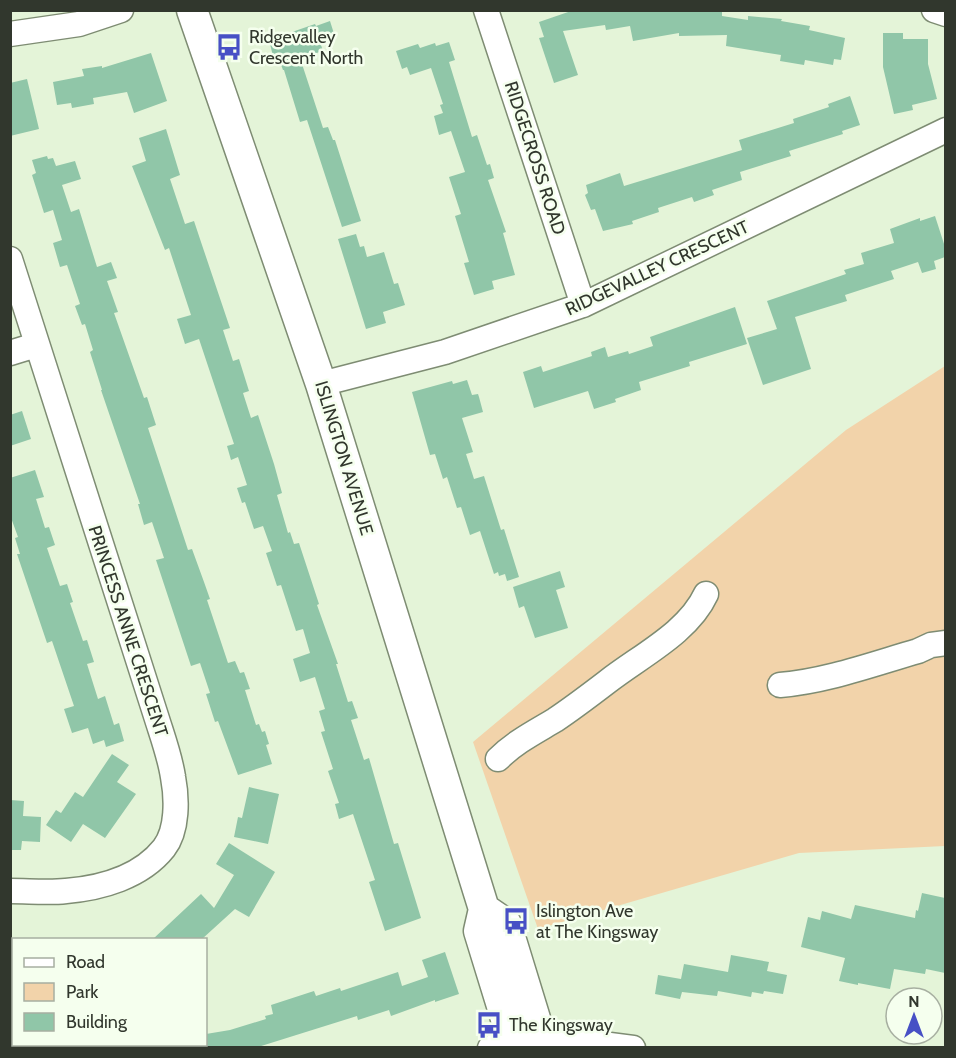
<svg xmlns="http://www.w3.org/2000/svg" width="956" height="1058" viewBox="0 0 956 1058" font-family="Cabin,sans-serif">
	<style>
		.green { fill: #f2d3aa }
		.building { fill: #90c6a8 }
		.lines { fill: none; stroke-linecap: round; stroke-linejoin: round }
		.minor-casing { stroke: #7e8c73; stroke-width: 27 }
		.major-casing { stroke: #7e8c73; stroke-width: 33 }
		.minor { stroke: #fff; stroke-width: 24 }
		.major { stroke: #fff; stroke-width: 30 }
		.labels { text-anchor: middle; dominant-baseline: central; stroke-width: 5; stroke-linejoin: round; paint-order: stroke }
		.poi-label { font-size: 18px; fill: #31372d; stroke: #f5ffee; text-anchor: start }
		.street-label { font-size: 18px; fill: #31372d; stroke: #f5ffee }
	</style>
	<rect width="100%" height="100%" fill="#e4f4d8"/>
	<path class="green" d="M945,366v480l-146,7 -261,76 -65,-187 373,-312z"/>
	<path class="building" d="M574,10h148v6l26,4v-4l34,3 -1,2 29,5 -1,4 36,8 -4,22 -7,-1 -1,6 -28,-5 -1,5 -24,-4 1,-6 -55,-9 1,-11 -48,1v-3l-46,8 -3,-15 -24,4 -1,-5 -42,6 15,44 -24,8 -15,-45 5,-1 -5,-15z
		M330,21l6,19 -15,5 2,6 -13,4 2,6 -10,3 21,64 5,-1 5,13h2l26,81 -19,6 -35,-107 -7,2 -16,-52h-1l-3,-8 -5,2 -6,-24 46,-16 1,2z
		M883,33h20v6h25v25l9,35 -25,6 1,5 -19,4 -11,-47z
		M449,42l6,18 -6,2 23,75 5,-2 10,30 3,-1 4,14 -6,2 18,52 -3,1 12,42 -23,6 2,8 -20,6 -10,-32 5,-1 -14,-46 6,-2 -12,-37 16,-5 -14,-41 -12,4 -5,-19 9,-3 -3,-8 3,-1 -12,-36 -21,7 -3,-8 -5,2 -6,-18 22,-7 2,4 15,-5 1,3z
		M151,53l16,48 -33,12 -7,-21 -34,6 1,6 -22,4 -1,-5 -14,2 -4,-23 31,-6 -2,-7 20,-3v2z
		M27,79l12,50 -29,7v-53z
		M850,96l10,29 -18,6 1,3 -54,17 2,5 -51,16 2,8 -30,10 2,5 -20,7 -2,-5 -34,11 1,4 -27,9 1,3 -30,7 -8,-22 -4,1 -6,-15 3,-2 -2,-8 34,-12 4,13 118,-36 -3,-10 55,-17 -1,-4 36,-12 -1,-3z
		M166,129l14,46 -10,4 15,45 9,-3 8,24 28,83 -7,2 10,31 6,-2 10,32 -6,2 8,25 7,-3 16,49 8,29 -5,2 11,38 2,-1 4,12 5,-1 20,61 -2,1 21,59h-2l12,38 4,-1 6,17 -7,2 13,40 5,-2 25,86 4,-1 23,75 -36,13 -16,-49 6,-2 -22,-66 -14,5 -4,-15 4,-1 -11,-32 5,-2 -12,-37 4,-1 -6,-20 6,-2 -10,-32 -15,5 -7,-23 17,-6 -7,-24 -7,2 -15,-46 -4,1 -11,-33 6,-2 -9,-25 -9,3 -9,-27 -3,1 -5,-15 10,-3 -9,-28 -7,3 -4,-14 7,-2 -35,-105 -14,5 -8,-25 14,-4 -22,-67 -4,2 -33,-84 14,-5 -7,-23z
		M47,156l1,3 5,-1 3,8 19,-5 6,18 -19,6 9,27 8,-3 18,58 14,-5 6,16 -10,3 11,31 -4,1 30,85 3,-1 9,28 -8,3 40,122 4,-1 12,33 6,17 -3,1 21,63 7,-2 5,12 4,-1 6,17 -5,1 11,35 3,-1 3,8 3,-1 4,13 -3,1 6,19 -34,11 -20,-54 -3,1 -9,-28 4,-1 -10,-30 -9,3 -35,-106 8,-2 -12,-36 -8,3 -6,-21h2l-39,-114h1l-12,-38 3,-2 -8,-26 -3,1 -7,-19 5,-2 -13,-39 -7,2 -7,-24 9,-3 -9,-30 -9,3 -12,-38 4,-2 -4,-13z
		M935,216l10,31v10l-11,4 2,8 -14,4 -4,-11 -27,9 3,8 -49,16 2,6 -52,16 16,52 -48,16 -16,-47 30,-9 -10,-28 79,-27 -2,-4 20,-6 -3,-11 33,-10 -4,-14 30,-11v3z
		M356,234l4,13 4,-1 3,11 17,-5 10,32 4,-1 7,22 -22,7 3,11 -20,6 -28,-90z
		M735,307l12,37 -58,18 1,4 -51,16 2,8 -26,9 1,3 -22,7 -6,-18 -54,17 -11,-36 18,-6 2,6 49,-16 -1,-4 14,-5 3,10 20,-6 1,3 24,-8 -3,-9z
		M467,380l5,15 6,-1 1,3 4,15 -21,6 11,34 -7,2 8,25 10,-3 17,54 3,-1 15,48 -12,4 -2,-7 -6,2 -1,-4 -4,2 -14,-43 -10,4 -9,-28 -4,1 -10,-31 -4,2 -8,-25 -5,1 -18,-63 40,-11 1,3z
		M22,411l9,28 -21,7v-31z
		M35,470l9,27 -8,2 9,29 4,-1 6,18 -8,3 13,38 7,-2 6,18 -3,1 13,38 4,-1 7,22 -7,2 11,35 7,-3 9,29 5,-2 5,18 -18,6 -2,-7 -11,4 -5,-16 -16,5 -8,-24 10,-3 -22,-65 -5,2 -30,-89h3l-5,-16 3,-1 -8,-22v-37z
		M560,571l5,16 -9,3 12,38 -33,10 -11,-32 -5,2 -6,-21z
		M112,754l17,11 -12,17 19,12 -31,44 -22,-14 -12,18 -25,-17 10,-15 5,3 14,-21 8,5z
		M249,787l30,7 -11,50 -34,-7 4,-20 4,1z
		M10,800l14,1 -1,15 18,1 -1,25 -18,-1 -1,9h-11z
		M229,843l46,29 -26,45 -14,-8 -33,30h-49l48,-45 13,14 20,-33 -18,-11z
		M922,893l23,5v75l-19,-4 -1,5 -31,-5 -4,20 -32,-6v2l-19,-4 6,-23 -44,-11 7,-30 12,3 2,-9 29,8 4,-14 60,13 1,-8 2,1z
		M445,952l14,42 -24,8v-2l-44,16 -2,-6 -31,10 -1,-4 -99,31h-52v-13l24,-4 36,-11 -1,-3 8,-2 -2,-9 43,-14 2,5 24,-8 1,3 57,-19 4,14 26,-9 -6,-17z
		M731,955l38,7 -2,9 20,4 -4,19 -19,-3 -1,3 -11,-2 -1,5 -33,-6 -1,5 -35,-4 -2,7 -25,-5 3,-19 23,4 3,-15 44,8z"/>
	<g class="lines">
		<defs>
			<path id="minor" d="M486,10l97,295
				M934,10l12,4
				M10,34l69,-10 42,-14
				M10,259l147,460c6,19 13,38 16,58 4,21 5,53 -9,71 -23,29 -63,40 -98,43 -18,2 -37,0 -56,0
				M10,353l26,-8
				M321,384l124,-32 138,-47 363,-175
				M780,685c47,-4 93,-21 138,-34l13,-6 15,-2
				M498,759c17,-17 37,-27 57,-39 18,-12 35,-25 52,-38 33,-26 81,-49 99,-88
				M490,1048l23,-7 27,-5 93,12"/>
			<path id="major" d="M192,10l129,374 163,525 -5,22 36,117
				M484,909l22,15 38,124"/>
		</defs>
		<use href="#minor" class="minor-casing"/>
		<use href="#major" class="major-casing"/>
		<use href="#minor" class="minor"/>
		<use href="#major" class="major"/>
	</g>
	<defs>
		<symbol id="bus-bare" viewBox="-9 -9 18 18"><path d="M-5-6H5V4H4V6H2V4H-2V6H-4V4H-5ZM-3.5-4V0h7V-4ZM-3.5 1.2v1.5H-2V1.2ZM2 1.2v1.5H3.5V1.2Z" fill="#4750c5" stroke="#f5ffee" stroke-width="2.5" paint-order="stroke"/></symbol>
	</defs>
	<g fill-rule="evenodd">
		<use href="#bus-bare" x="210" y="28" width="38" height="38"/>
		<use href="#bus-bare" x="497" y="902" width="38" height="38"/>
		<use href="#bus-bare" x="470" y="1006" width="38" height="38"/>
	</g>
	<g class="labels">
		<g class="poi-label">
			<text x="249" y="37">Ridgevalley<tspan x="249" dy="21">Crescent North</tspan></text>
			<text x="536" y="911">Islington Ave<tspan x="536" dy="21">at The Kingsway</tspan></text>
			<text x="509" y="1025">The Kingsway</text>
		</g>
		<g class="street-label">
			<text transform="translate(535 158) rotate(72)">RIDGECROSS ROAD</text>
			<text transform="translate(657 268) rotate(-25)">RIDGEVALLEY CRESCENT</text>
			<text transform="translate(344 458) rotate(73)">ISLINGTON AVENUE</text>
			<text transform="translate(128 631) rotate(72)">PRINCESS ANNE CRESCENT</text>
		</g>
	</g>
	<rect width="956" height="1058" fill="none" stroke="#31372d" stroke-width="24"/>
	<rect x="12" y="938" width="195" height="108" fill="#f5ffee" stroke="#a7afa1" stroke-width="1.5"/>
	<rect x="24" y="958" width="30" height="9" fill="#ffffff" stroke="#a7afa1" stroke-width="1.5"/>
	<text x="66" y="968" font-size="18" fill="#31372d">Road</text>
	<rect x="24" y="983" width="30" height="18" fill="#f2d3aa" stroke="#a7afa1" stroke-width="1.5"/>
	<text x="66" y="998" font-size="18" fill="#31372d">Park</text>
	<rect x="24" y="1013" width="30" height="18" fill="#90c6a8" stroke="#a7afa1" stroke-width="1.5"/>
	<text x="66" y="1028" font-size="18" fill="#31372d">Building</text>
	<g transform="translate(914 1016)"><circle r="28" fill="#f5ffee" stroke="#a7afa1" stroke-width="1.5"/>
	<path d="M0-4.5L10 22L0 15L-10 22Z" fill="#4750c5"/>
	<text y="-9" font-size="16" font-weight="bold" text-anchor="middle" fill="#31372d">N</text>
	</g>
</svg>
